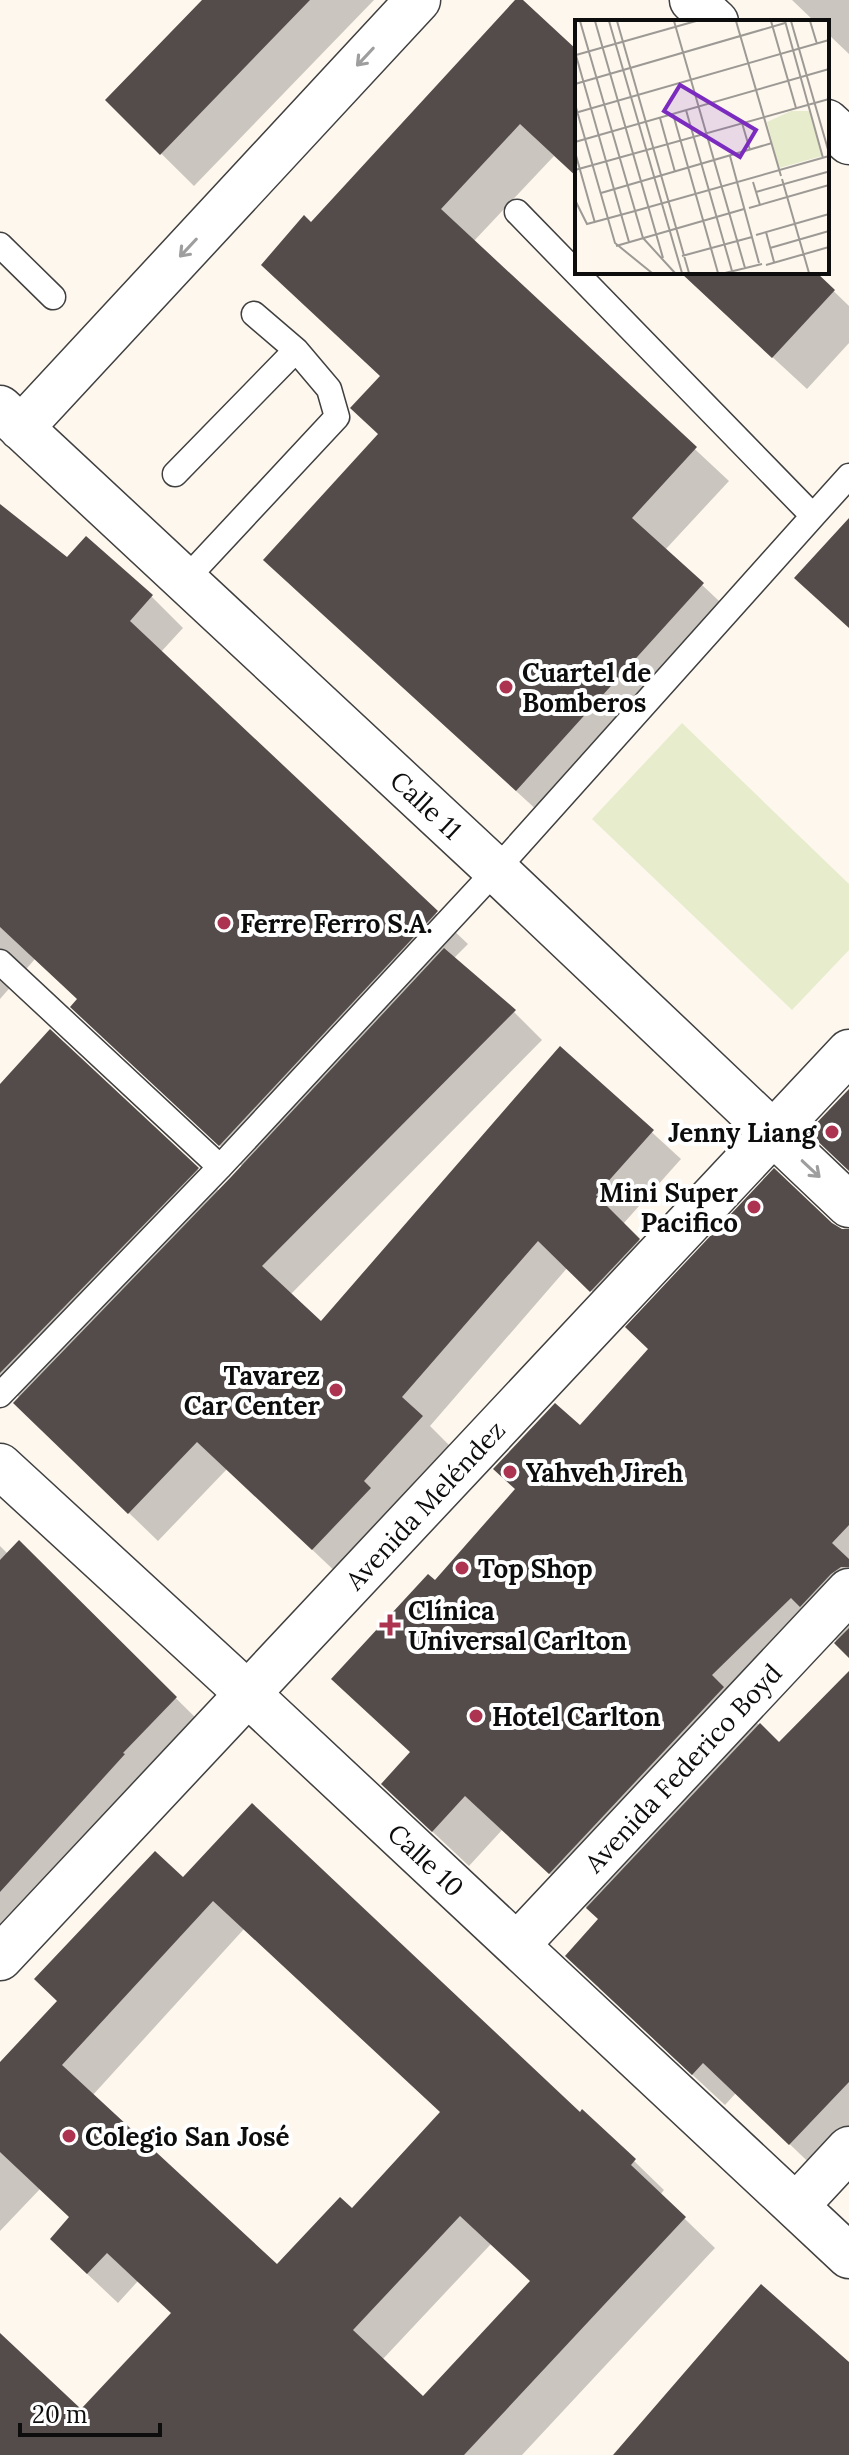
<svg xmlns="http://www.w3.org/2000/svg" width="849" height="2455" viewBox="0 0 849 2455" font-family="Lora,serif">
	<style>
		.pitch { fill: #e7eccc }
		.shadow { fill: #0003; fill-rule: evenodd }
		.building { fill: #544c4a; fill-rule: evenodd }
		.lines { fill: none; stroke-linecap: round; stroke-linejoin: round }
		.service-casing { stroke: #404040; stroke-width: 27 }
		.minor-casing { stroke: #404040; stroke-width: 47 }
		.tertiary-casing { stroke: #404040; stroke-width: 47 }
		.service { stroke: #fff; stroke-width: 24 }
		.minor { stroke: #fff; stroke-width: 44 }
		.tertiary { stroke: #fff; stroke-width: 44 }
		.oneway { stroke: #9e9e9e }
		.poi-dot { fill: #ad3451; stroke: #fff; stroke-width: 3 }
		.labels { text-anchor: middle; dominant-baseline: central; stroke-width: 8; stroke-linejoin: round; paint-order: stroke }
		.poi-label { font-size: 26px; font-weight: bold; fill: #0d0d0d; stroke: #fff; text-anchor: start }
		.street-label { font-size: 26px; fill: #0d0d0d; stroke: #fff }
		.inset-road { fill: none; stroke: #9d9994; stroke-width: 2 }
		.view { fill: #7b2cbf; fill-opacity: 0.15; stroke: #7b2cbf; stroke-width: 4 }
		.inset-edge { fill: none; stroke: #0d0d0d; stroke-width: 4 }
	</style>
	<rect width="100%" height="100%" fill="#fdf7ee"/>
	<path class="pitch" d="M682,723l167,161v66l-57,60 -200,-191z"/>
	<path class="shadow" d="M205,0h169l-180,186 -87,-86z
		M518,0l59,53v124l-23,-21 -81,86 256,239 -64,69 71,67 -186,205 -251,-229 -33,-33 114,-125 1,-58 -70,-152z
		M792,0h57v54l-22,-21v-11h-12z
		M680,272h134l35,34v37l-42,46z
		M0,507l67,53 84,36 32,32 -23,25 308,291 -15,15 61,53 28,28 -252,255 32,29 239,-275 120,110 -58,65 44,44 -48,51 -51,-52 -138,159 20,20 -59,64 -50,67 -114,-108 -69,72 -114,-110 -24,-33 -20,-19v-292l197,82 23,23 23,-25 -138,-129 -26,-38 -44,-41 -35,40z
		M849,1271v384l-21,-23 -82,80 33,33 70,-71v473l-27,28 -86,-82 -11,12 -126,-117 1,-68 -98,-90 -33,36 -50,-47 -7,-66 -78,-74 101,-96 145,-155z
		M19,1543l186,184 -205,227v-408l8,8z
		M183,1880l397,235 54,46 30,29 -4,5 55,53 -193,207h-517l-5,-4v-115l81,76 92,-98 -35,-33 -20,22 -36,-34 -11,-51 -31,-29 -40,42v-166zM244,1929l198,184 -90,97 -75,57 -185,-171zM491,2244l41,38 -109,117 -41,-39z"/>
	<path class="building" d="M202,0h108l-150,155 -55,-55z
		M515,0h8l54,50v127l-57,-53 -79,85 256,238 -65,71 72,65 -188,208 -253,-231 115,-126 -28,-26 30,-32 -119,-111 43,-50 7,7z
		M680,272h136l19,18 -63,68z
		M0,504l67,53 19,-21 67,59 -23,26 308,290 -219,235 -149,-139 7,-8 -77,-72z
		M849,518v110l-55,-50z
		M444,948l72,62 -254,256 59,55 239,-275 94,84 -58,65 44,44 -50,53 -52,-51 -136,156 21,19 -59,65 7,7 -59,62 -115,-108 -69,72 -115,-111 218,-226z
		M50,1029l149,139 -199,205v-289z
		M849,1089v82l-41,-39z
		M774,1168l58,55 10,6h7v296l-17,18 17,16v8h-8l-10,7 -31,33 -9,-9 -79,77 12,12 -175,187 -84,-78 -33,36 -51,-48 29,-32 -79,-73 97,-105 7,6 80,-91 -22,-20 62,-66 25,22 68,-76 -23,-22z
		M19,1540l158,157 -54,56 2,1 -125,138v-332z
		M849,1628v30l-15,-15z
		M849,1671v411l-60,63 -86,-82 -11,12 -127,-119 33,-37 -12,-11 174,-185 19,19z
		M252,1803l328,309 2,-3 54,50 -5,6 55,52 -222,238h-464v-122l81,76 90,-96 -64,-60 -20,21 -37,-35 19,-22 -69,-65v-90l57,-61 -23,-22 121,-128 28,26zM213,1901l227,211 -88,96 -12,-11 -63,67 -215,-199zM460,2216l70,65 -107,115 -70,-66z
		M761,2284l88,78v93h-236z"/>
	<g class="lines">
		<defs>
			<path id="service" d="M0,245l53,52
				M175,474l121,-124
				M813,516l36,-40
				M185,580l152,-163 -8,-28 -33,-39 -42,-36
				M0,962l220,205
				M0,1395l220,-228 276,-297 317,-354 -296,-304"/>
			<path id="minor" d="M692,0l24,22
				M827,122l22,20
				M0,408l496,462 353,335
				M21,428l397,-428
				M0,1466l248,228 601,562
				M517,1945l332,-354
				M796,2206l53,-57"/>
			<path id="tertiary" d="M0,1958l849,-906"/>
		</defs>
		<use href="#service" class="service-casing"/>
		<use href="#minor" class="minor-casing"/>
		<use href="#tertiary" class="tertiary-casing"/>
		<use href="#service" class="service"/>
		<use href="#minor" class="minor"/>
		<use href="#tertiary" class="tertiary"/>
	</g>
	<defs><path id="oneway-shaft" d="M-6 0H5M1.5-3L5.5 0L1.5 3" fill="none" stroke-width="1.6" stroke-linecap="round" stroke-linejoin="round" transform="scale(2)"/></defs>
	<g class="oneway">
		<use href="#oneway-shaft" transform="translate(365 57) rotate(133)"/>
		<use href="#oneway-shaft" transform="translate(188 248) rotate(133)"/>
		<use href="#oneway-shaft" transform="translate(811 1169) rotate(43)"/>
	</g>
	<g class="poi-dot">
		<circle cx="506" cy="687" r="8"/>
		<circle cx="224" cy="923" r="8"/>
		<circle cx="832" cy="1132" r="8"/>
		<circle cx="754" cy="1207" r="8"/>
		<circle cx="336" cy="1390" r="8"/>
		<circle cx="510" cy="1472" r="8"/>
		<circle cx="462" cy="1568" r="8"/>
		<path d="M386 1613h8v8h8v8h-8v8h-8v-8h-8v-8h8z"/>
		<circle cx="476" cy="1716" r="8"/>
		<circle cx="69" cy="2136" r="8"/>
	</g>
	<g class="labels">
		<g class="poi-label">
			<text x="522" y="672">Cuartel de<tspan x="522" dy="30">Bomberos</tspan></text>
			<text x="240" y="923">Ferre Ferro S.A.</text>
			<text x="816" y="1132" text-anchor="end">Jenny Liang</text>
			<text x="738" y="1192" text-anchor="end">Mini Super<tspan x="738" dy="30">Pacifico</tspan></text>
			<text x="320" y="1375" text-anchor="end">Tavarez<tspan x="320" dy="30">Car Center</tspan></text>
			<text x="526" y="1472">Yahveh Jireh</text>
			<text x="478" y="1568">Top Shop</text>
			<text x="408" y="1610">Clínica<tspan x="408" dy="30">Universal Carlton</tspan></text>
			<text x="492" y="1716">Hotel Carlton</text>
			<text x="85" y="2136">Colegio San José</text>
		</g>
		<g class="street-label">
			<text transform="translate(426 805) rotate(43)">Calle 11</text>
			<text transform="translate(425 1505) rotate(-47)">Avenida Meléndez</text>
			<text transform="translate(683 1768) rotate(-47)">Avenida Federico Boyd</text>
			<text transform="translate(426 1860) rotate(43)">Calle 10</text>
		</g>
	</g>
	<g transform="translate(575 20)">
		<rect width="254" height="254" fill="#fdf7ee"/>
		<path d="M216,91h18l13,45 -43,12 -12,-46z" fill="#e7eccc"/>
		<path class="inset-road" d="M5,1l63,217 32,35M20,1l68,237M34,1l73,252M42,1l72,252M99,1l71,247M161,1l45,155M196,1l25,87M210,1l38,137M216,1l38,132M235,1l7,23M0,32l54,190M1,35l120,-34M0,64l210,-61M0,84l40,139 37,30M111,90l46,161M0,93l254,-73M98,94l45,159M85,98l15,54M167,103l8,27M0,122l254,-73M0,132l20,71M155,136l29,107M0,150l254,-71M207,159l27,94M178,162l7,23M181,172l71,-20M26,173l171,-50M0,180l12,24 48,-13M174,188l80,-23M60,191l194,-55M191,212l8,30M181,215l73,-21M41,226l128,-37M195,228l59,-17M107,236l70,-19M191,245l63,-18M150,253l37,-9"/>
		<path class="view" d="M105,65l76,45 -16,27 -76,-46z"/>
		<rect width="254" height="254" class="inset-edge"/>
	</g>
	<path d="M20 2423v12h140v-12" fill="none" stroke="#0d0d0d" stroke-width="4"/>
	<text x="32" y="2423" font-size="24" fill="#0d0d0d" stroke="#ffffff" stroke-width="6" paint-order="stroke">20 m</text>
</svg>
